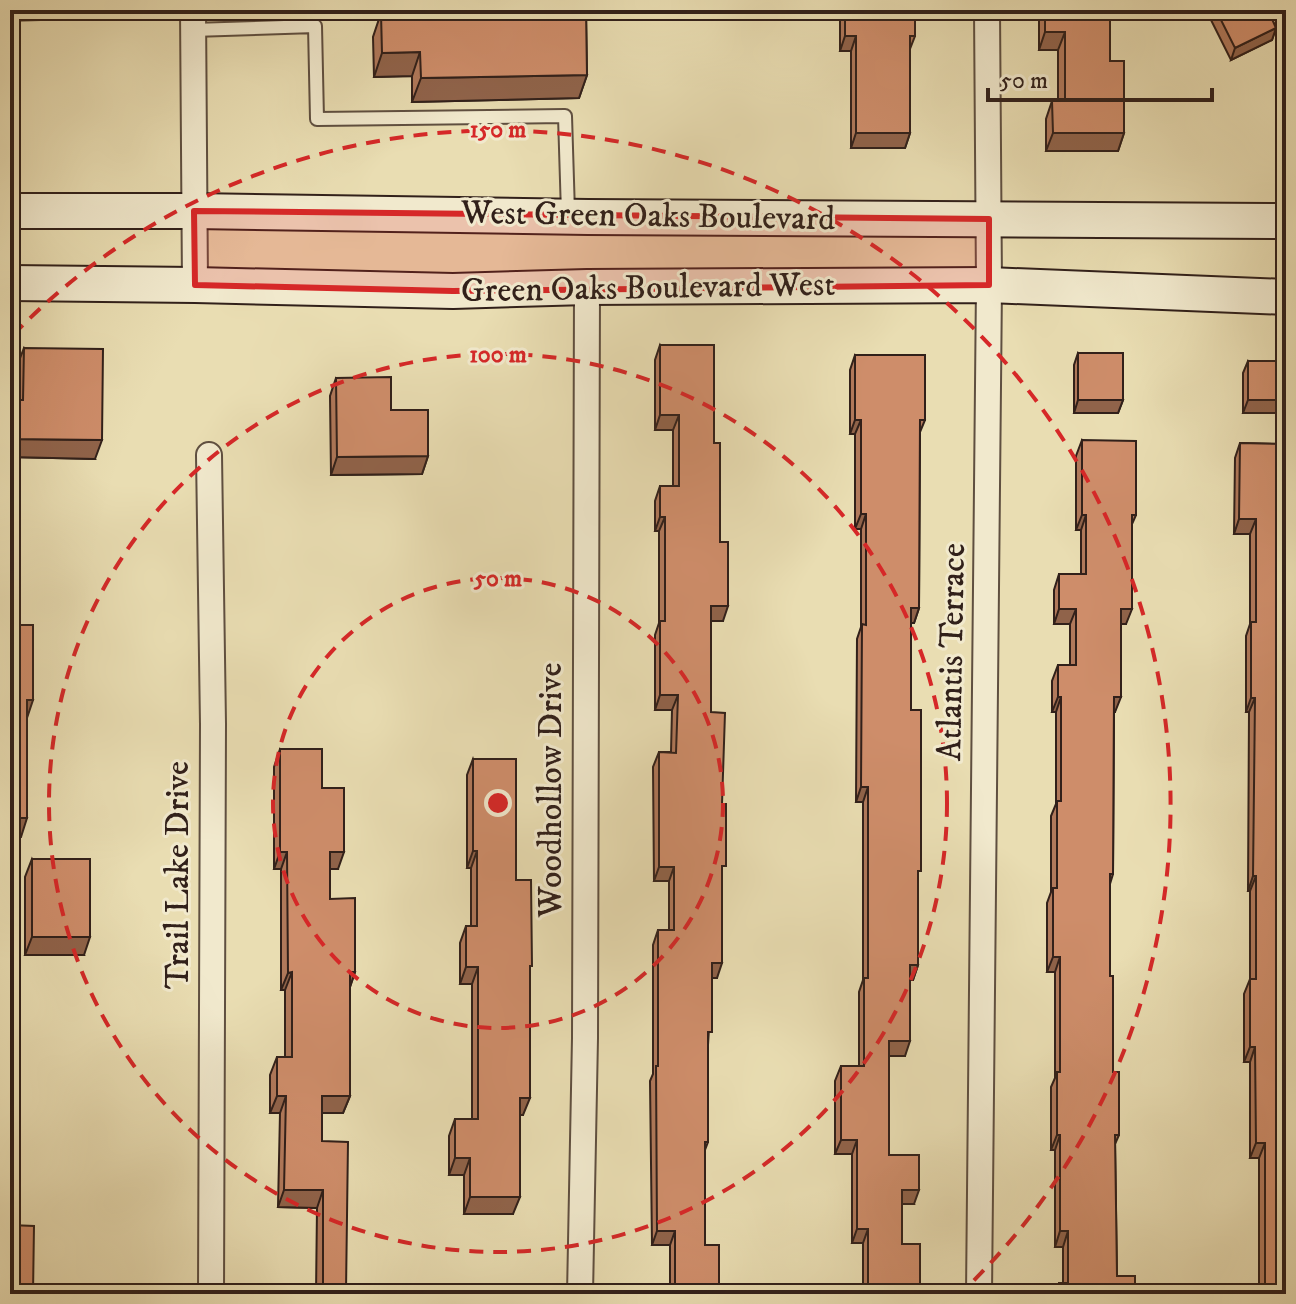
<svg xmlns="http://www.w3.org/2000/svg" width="1296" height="1304" viewBox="0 0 1296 1304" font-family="'IM FELL DW Pica',serif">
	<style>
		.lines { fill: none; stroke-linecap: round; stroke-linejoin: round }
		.service-casing { stroke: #5f4f40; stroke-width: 16 }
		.minor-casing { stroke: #5f4f40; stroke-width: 28 }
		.secondary-casing { stroke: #31201a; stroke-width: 38 }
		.service { stroke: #f1e9cd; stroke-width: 12 }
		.minor { stroke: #f1e9cd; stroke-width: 24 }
		.secondary { stroke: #f1e9cd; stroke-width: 34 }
		.wall { fill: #b1795b; stroke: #31201a; stroke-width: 2 }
		.shaded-wall { fill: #90634a; stroke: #31201a; stroke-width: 2 }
		.building { fill: #ce8d6a; stroke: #31201a; stroke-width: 2 }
		.marked { fill: #d62828; fill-opacity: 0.2; stroke: #d62828; stroke-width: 6; stroke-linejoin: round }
		.ring { fill: none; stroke: #d62828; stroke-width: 4; stroke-dasharray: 14 10 }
		.labels { text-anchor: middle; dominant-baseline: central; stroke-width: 6; stroke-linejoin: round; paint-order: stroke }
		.street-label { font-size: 34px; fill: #31201a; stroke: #f1e9cd }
		.centre { fill: #d62828; stroke: #f1e9cd; stroke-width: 4 }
		.ring-label { font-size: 24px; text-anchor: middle; font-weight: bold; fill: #d62828; stroke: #f1e9cd; stroke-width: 6; stroke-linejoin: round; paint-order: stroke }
	</style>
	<rect width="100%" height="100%" fill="#e9ddb2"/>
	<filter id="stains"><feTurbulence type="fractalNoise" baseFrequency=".0025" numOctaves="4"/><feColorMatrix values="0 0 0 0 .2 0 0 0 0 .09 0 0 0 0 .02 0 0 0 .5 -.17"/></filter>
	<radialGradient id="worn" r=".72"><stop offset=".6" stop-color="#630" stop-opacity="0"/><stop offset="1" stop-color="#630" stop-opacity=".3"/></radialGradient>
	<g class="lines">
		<defs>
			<path id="service" d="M10,14l123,-4
				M193,30l122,-4 2,93 248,-3 3,97"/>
			<path id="minor" d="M193,10l2,275
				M209,455l4,269 -2,570
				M580,1294l5,-256 2,-751
				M979,1294l10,-1009 -2,-275"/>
			<path id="secondary" d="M10,211h184l394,6 698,4
				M10,283l185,2 258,6 134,-4 402,-2 297,12"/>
		</defs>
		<use href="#service" class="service-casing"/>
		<use href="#minor" class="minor-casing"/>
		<use href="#secondary" class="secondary-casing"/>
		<use href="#service" class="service"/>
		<use href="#minor" class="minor"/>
		<use href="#secondary" class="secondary"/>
	</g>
	<path class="wall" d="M410,10h176l1,65 -8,23 -167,4v-26l-38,1 -1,-40 8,-24h28z
		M840,10h75v26l-5,13v84l-5,15h-54v-97h-11z
		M1039,10h71v51l14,72 -6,18h-72v-32l6,-18h6v-51h-19z
		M1206,10h62l8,18 -4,12 -41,20z
		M660,345l54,98 9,178h-12v91l11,92v73l-5,101h-5l-4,67v97l-3,8v95l14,49h-67l3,-7h15v-42h-18l-2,-164 3,-7v-129l5,-15h11v-49h-15l-1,-114 6,-15h12l1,-42h-17v-75l4,-12v-92h-4v-30l5,-15h13v-56h-18v-70z
		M24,348l71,111 -85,-2v-57h6l1,-34z
		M1078,353l45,47 -5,13h-44v-48z
		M855,355l70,65 -5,12 -1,176 -5,15h-3v87l7,170v85l-5,15h-3l-5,76h-16v99l25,49h-12v40l18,50h-57v-51h-11v-89h-17v-73l6,-15h18v-74l4,-12v-178h-7l1,-163 4,-12v-98h-6v-95h-5v-64z
		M1248,361l38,52h-43v-40z
		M336,378l55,32 37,46 -6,18 -91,1 -1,-79z
		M1082,440l54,75 -4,9 -6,100h-5l-6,88h-1l-1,162 -3,10v92l3,96 6,63 -4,9 2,132 18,18h-80l4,-11h4v-36h-8v-97h-4v-63l4,-9v-106h-8v-69l4,-11v-76l5,-12v-92h-4v-31l6,-16h12v-41h-16v-34l5,-16h22v-44h-5v-74z
		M1240,443l46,1v850h-27v-136h-9v-96h-6v-68l6,-15v-88h-2l1,-179h-3v-76l4,-12v-90h-16l1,-76z
		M280,749l42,39 16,81h-8v30l25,73 -5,15v109l-7,17h-21v28l22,153h-28l1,-86 -39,-1 2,-94h-10v-38l7,-18h8v-67h-4v-121h-7v-102z
		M473,759l43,121 14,93 -7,142h-3l-7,99h-49v-39h-15v-39l6,-17h17v-135h-12v-41l6,-17h5v-58h-4v-93z
		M32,859l52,96h-59v-78z"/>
	<path class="shaded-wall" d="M1276,28l-4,12 -41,20 4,-12z
		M1045,32h20l-7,18h-19z
		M845,36h11l-5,15h-11z
		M420,52l-8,24 -38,1 8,-24z
		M587,75l-8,23 -167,4 9,-24z
		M856,133h54l-5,15h-54z
		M1053,133h71l-6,18h-72z
		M1078,400h45l-5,13h-44z
		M1248,400h38v13h-43z
		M660,415h19l-6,15h-18z
		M855,420h6l-6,14h-5z
		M10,439l92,1 -7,19 -85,-2z
		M428,456l-6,18 -91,1 6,-18z
		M861,514h5l-5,15h-6z
		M1082,515h4l-5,15h-5z
		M660,517h5l-6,14h-4z
		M1239,519h17l-6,15h-16z
		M711,606h17l-5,15h-17z
		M911,608h8l-5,15h-8z
		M1059,609h17l-6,15h-16z
		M1121,609h11l-6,15h-11z
		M660,695h18l-6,15h-17z
		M1058,697h3l-5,15h-4z
		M1114,697h7l-6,15h-7z
		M1251,698h4l-6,14h-3z
		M27,700h6l-6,18z
		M861,787h7l-5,15h-7z
		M10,818h17l-6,19h-11z
		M473,851h4l-6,17h-4z
		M280,852h7l-6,17h-7z
		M330,852h14l-6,17h-14z
		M659,867h15l-5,14h-15z
		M1253,876h3l-6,15h-2z
		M32,937h58l-6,18h-59z
		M1053,957h7l-5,15h-8z
		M712,963h10l-5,15h-10z
		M910,965h8l-5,15h-8z
		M466,967h12l-6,17h-12z
		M292,972l-7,18h-4l7,-17z
		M350,972h5l-6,18z
		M889,1041h21l-5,15h-21z
		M1250,1047h5l-5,15h-6z
		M277,1096h9l-6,17h-10z
		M322,1096h28l-7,17h-27z
		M520,1098h10l-7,17h-10z
		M1057,1135h3l-5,15h-4z
		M841,1140h16l-5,14h-17z
		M1256,1143h9l-6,15h-9z
		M455,1158h15l-6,17h-15z
		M284,1190h39l-6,18 -39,-1z
		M902,1190h17l-5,14h-17z
		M470,1197h50l-7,17h-49z
		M857,1229h11l-5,14h-11z
		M657,1231h18l-5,14h-18z
		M1060,1231h8l-5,16h-8z
		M323,1290l23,1 -2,3h-23z"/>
	<path class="building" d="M418,10h168l1,65 -166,3 -1,-26 -38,1 -1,-40 37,-1z
		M845,10h70v26h-5v97h-54v-97h-11z
		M1045,10h65v51h14v72h-71l-1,-32 13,-1v-68h-20z
		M1216,10h52l8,18 -41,20z
		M660,345h54v98h6v99h8v64h-17v106l14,1 -3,91h4v62h-4v97h-10v69h-4v110h-3v103h14v49h-64v-7h20v-56h-18l-1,-165h2v-136h16v-63h-15v-115l17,1 2,-58h-18v-74h5v-104h-5v-31h19v-71h-19z
		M24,348l79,1 -1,91 -92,-1v-39h13z
		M1078,353h45v47h-45z
		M855,355h70v65h-5l-1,188h-8v102h10v161h-3v94h-8v76h-21v114h30v35h-17v54h18v50h-52v-65h-11v-89h-16v-74h23v-88h4v-191h-7l1,-163 4,1v-111h-5v-94h-6z
		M1248,361h38v39h-38z
		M391,377v33h37v46l-91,1 -1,-79z
		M1082,440l54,1v74h-4v94h-11v88h-7l-1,177h-3v102h3v96h6v63h-4l2,141h18v18h-76v-11h9v-52h-8v-96h-3v-63h3v-115h-7v-69h4v-87h4v-104h-3v-32h18v-56h-17v-35h27v-59h-4z
		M1240,443l46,1v850h-21v-151h-9l-1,-96h-5v-68h6v-103h-3l2,-178h-4v-76h5v-103h-17z
		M10,625h23v75h-6v118h-17z
		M280,749h42v39h22v64h-14v47l25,-1v74h-5v124h-28v45l26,1 -2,149 -23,-1v-100h-39l2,-94h-9v-39h15v-85l-4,1 -1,-121h-7z
		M473,759h43v121h15l1,86h-2v132h-10v99h-50v-39h-15v-39h23v-152h-12v-41h11v-75h-4z
		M32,859h58v78h-58z
		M10,1225l24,1 -1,68h-23z"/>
	<path class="marked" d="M194,211l795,8v66l-536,6 -258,-6z"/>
	<g class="ring">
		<circle cx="498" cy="803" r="225"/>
		<circle cx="498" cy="803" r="449"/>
		<path d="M13 335A674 674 0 1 1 962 1292"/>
	</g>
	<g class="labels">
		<g class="street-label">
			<text transform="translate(648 216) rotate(1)">West Green Oaks Boulevard</text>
			<text transform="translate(648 288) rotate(-1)">Green Oaks Boulevard West</text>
			<text transform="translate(952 652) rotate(-89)">Atlantis Terrace</text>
			<text transform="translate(551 790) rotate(-90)">Woodhollow Drive</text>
			<text transform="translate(178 875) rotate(-90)">Trail Lake Drive</text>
		</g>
	</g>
	<circle cx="498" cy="803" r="12" class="centre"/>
	<g class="ring-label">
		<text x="498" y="137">150 m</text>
		<text x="498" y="362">100 m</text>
		<text x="498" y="586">50 m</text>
	</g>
	<rect width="1296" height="1304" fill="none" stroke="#e9ddb2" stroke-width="40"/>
	<rect x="12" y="12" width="1272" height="1280" fill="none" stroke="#31201a" stroke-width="4"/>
	<rect x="20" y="20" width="1256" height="1264" fill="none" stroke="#31201a" stroke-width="2"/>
	<path d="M988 88v12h224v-12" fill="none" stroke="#31201a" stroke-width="4"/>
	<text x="1000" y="88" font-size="24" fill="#31201a" stroke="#f1e9cd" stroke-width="6" paint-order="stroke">50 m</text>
	<rect width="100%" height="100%" filter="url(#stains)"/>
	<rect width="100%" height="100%" fill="url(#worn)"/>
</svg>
